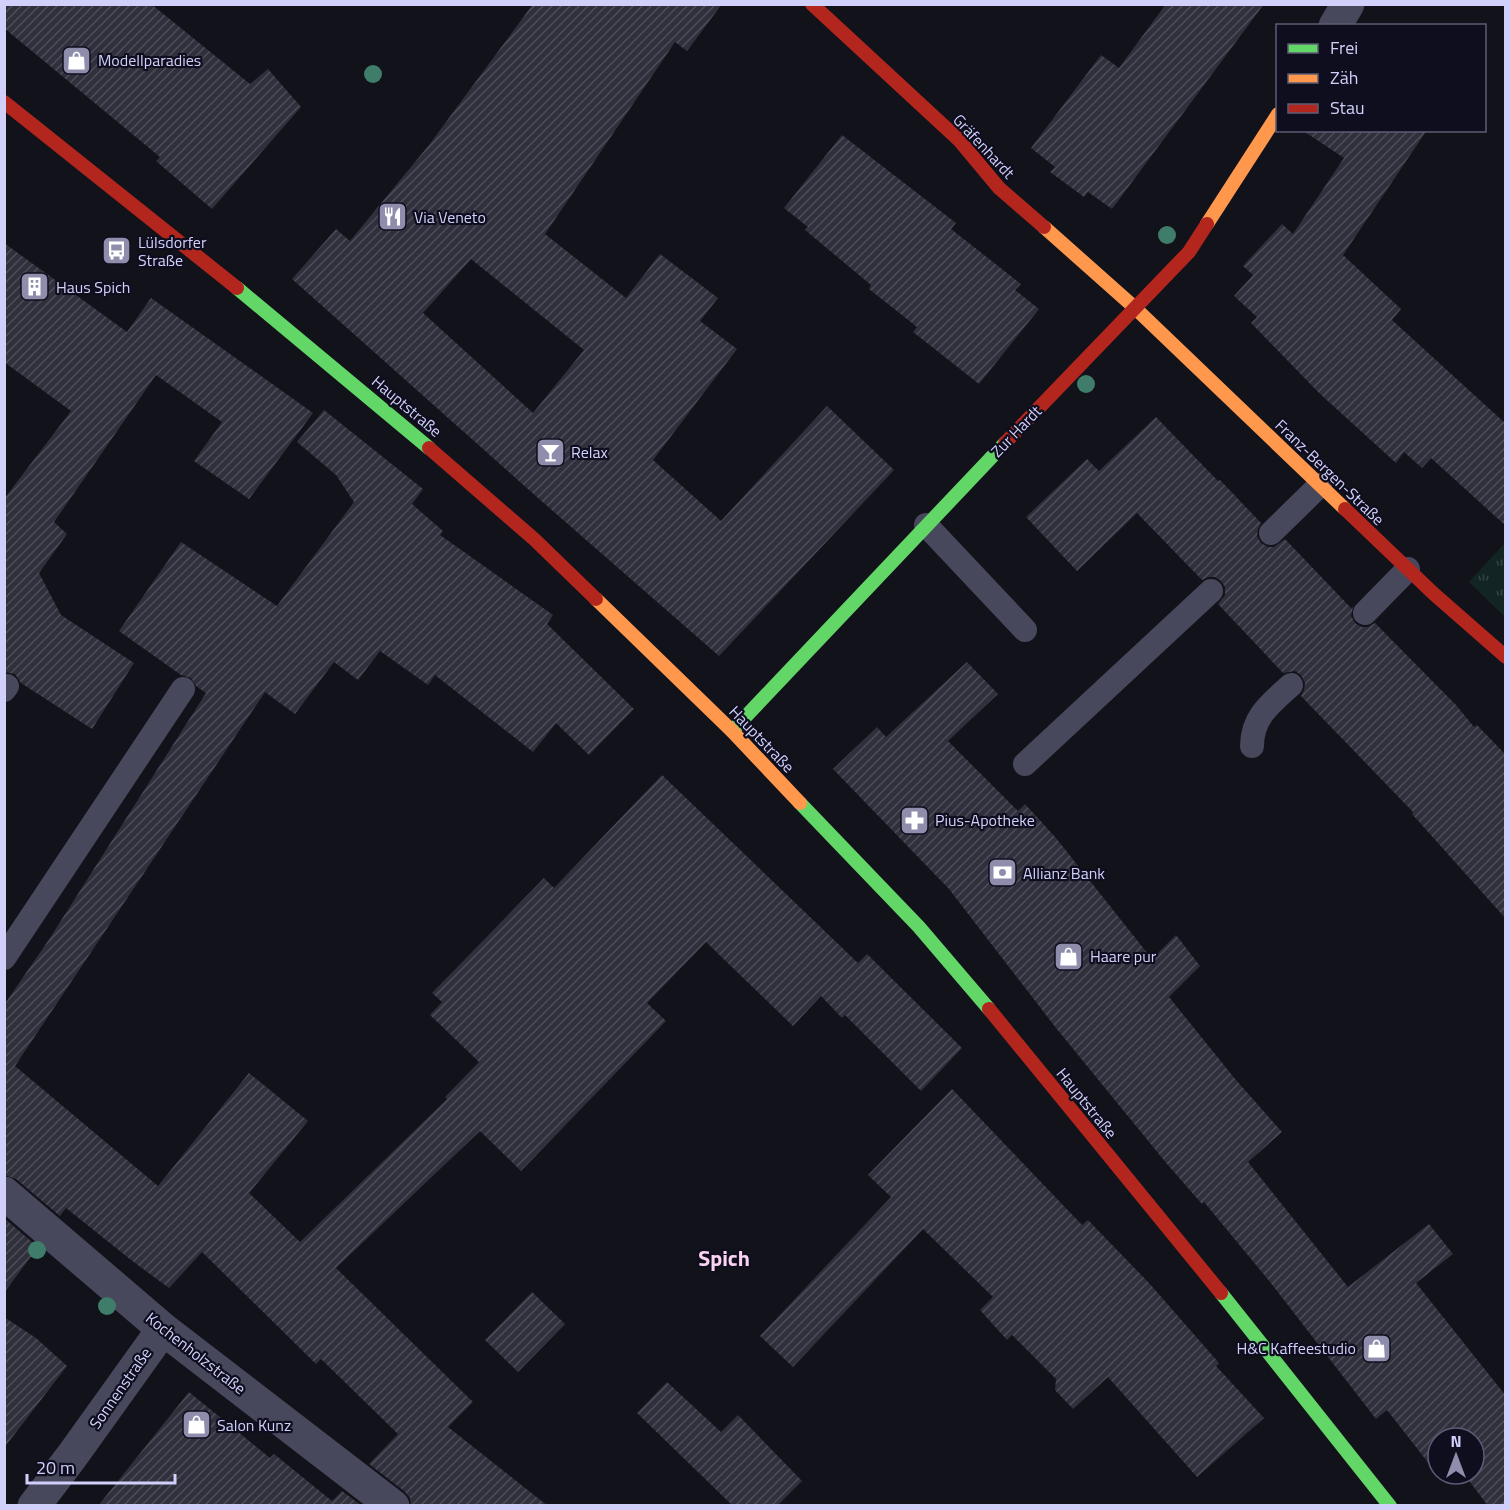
<svg xmlns="http://www.w3.org/2000/svg" width="1510" height="1510" viewBox="0 0 1510 1510" font-family="'Titillium Web',sans-serif">
	<style>
		.grass { fill: url(#grass-tufts) }
		.building { fill: url(#building-hatch); fill-rule: evenodd }
		.lines { fill: none; stroke-linecap: round; stroke-linejoin: round }
		.lane { stroke: #47485b; stroke-width: 24 }
		.street { stroke: #47485b; stroke-width: 33 }
		.fast { stroke: #63d668; stroke-width: 14 }
		.slow { stroke: #ff974d; stroke-width: 14 }
		.jam { stroke: #b3261e; stroke-width: 14 }
		.tree { fill: #3f7d6a }
		.labels { text-anchor: middle; dominant-baseline: central; stroke-width: 4.5; stroke-linejoin: round; paint-order: stroke }
		.poi-label { font-size: 16px; fill: #d0d0fb; stroke: #0f0e1e; text-anchor: start }
		.street-label { font-size: 16px; fill: #d0d0fb; stroke: #0f0e1e }
		.district-label { font-size: 22px; font-weight: bold; fill: #fbd2f0; stroke: #0f0e1e }
	</style>
	<defs>
		<pattern id="grass-tufts" width="24" height="20" patternUnits="userSpaceOnUse" patternTransform="scale(1.5)"><rect width="24" height="20" fill="#122524"/><path d="M3 7l-1-3M5 7V3M7 7l1-3M15 17l-1-3M17 17v-4M19 17l1-3" fill="none" stroke="#334445"/></pattern>
		<pattern id="building-hatch" width="6" height="6" patternUnits="userSpaceOnUse" patternTransform="scale(1.5)"><rect width="6" height="6" fill="#30303d"/><path d="M-1 1l2-2M0 6l6-6M5 7l2-2" fill="none" stroke="#4d4d5a"/></pattern>
	</defs>
	<rect width="100%" height="100%" fill="#12121a"/>
	<path class="grass" d="M1505,543v74l-36,-35z"/>
	<path class="building" d="M4,4h147l99,80 18,-15 33,38 -89,102 -56,-48 4,-4 -156,-129z
		M533,4h189l-35,47 -12,-9 -130,192 81,64 34,-44 58,44 -18,23 37,28 -84,111 68,61 106,-115 67,64 -175,186 -181,-158 -246,-219 44,-50 14,12 79,-96zM471,259l113,91 -51,63 -110,-100z
		M1166,4h98l-152,205 -24,-17 -4,5 -34,-25 5,-5 -24,-19 70,-93 18,13z
		M1302,130h125l-84,125 58,54 -9,11 114,104v102l-75,-68 -9,10 -18,-16 -8,11 -77,-70 -68,-70 6,-6 -23,-21 19,-21 -10,-9 39,-42 11,10 51,-76z
		M842,135l114,88 -5,6 70,55 -6,6 24,19 -60,75 -66,-52 4,-5 -48,-38 2,-4 -66,-55 3,-3 -24,-19z
		M4,243l123,89 24,-34 162,115 -64,86 -55,-38 28,-39 -66,-47 -102,147 13,12 -28,39 22,42 73,48 -42,66 -71,-46 -6,-9 -11,-2v-173l67,-88 -67,-49z
		M324,410l99,79 -11,15 31,27 -3,4 113,80 -6,9 87,85 -45,46 -33,-32 -23,29 -98,-77 -7,10 -48,-34 -22,29 -24,-18 -39,52 -30,-22 -250,374 143,120 91,-113 59,48 -59,72 51,49 147,-143 -2,-2 34,-35 -49,-47 12,-13 -10,-9 112,-115 10,10 108,-113 196,188 9,-9 95,94 -41,43 -76,-76 -3,3 -21,-22 -28,30 -87,-84 -59,61 19,18 -145,150 -41,-40 -144,137 137,134 -25,25 100,79h-137l-1,-8 -6,-7 -35,-27 29,-30 -77,-75 -5,5 -114,-112 -33,36 -38,-28 -65,-52 -6,8 -44,-37 -12,-4v-170l44,-64 158,-248 -10,-7 -5,-8 -10,-3 -62,-44 62,-89 96,64 77,-104 -18,-27 -39,-33z
		M1156,417l62,64 2,-1 41,43 -3,6 -1,7 4,7 7,4h6l11,-8 66,69 2,-1 -2,9 5,8 6,3h6l7,-4 81,82 18,22 3,-2 29,30v164l-94,-105 1,-2 -112,-116 3,-6 1,-7 -4,-8 -6,-4 -12,2 -65,-69 7,-9v-8l-4,-6 -6,-4h-7l-6,3 -65,-67 -60,58 -51,-54 61,-58 12,12z
		M967,662l31,32 -50,47 70,70 7,-7 31,34 96,121 24,-24 24,31 -31,31 67,83 46,52 -34,30 100,125 81,-63 24,30 -37,29 90,113v110h-18l-24,-32h10v-36h-36l-1,36 -50,-64 -11,9 -106,-137 -66,-80 -2,2 -35,-40 -111,-136 -107,-139 -116,-120 44,-42 9,10z
		M952,1089l130,136 6,-5 61,63 70,80 -3,3 48,52 -67,59 -89,-100 -35,32 -18,-19 1,-11 -44,-44 -5,5 -27,-30 13,-13 -70,-68 -130,138 -33,-31 131,-139 -23,-22z
		M4,1218l34,29 -34,46z
		M532,1292l33,32 -47,48 -33,-32z
		M4,1317l32,21 31,28 -63,82z
		M667,1382l54,50 17,-17 64,66 -25,25h-44l-96,-93z
		M189,1392l81,66 4,-4 58,47 10,-10 20,15h-264z"/>
	<g class="lines">
		<path class="lane" d="M926,525l99,105
			M1271,533l49,-48
			M1365,613l43,-44
			M4,690l3,-4
			M1252,746c0,-29 19,-43 39,-61
			M1025,764l186,-173
			M4,958l179,-269"/>
		<path class="street" d="M1335,26l13,-22
			M4,1193l159,136 230,177
			M34,1506l38,-50 91,-127"/>
		<path class="fast" d="M237,288l192,160
			M732,731l273,-288
			M800,803l119,124 70,82
			M1221,1293l169,213"/>
		<path class="slow" d="M1207,224l71,-110
			M1044,227l90,80 211,202
			M596,599l136,132 68,72"/>
		<path class="jam" d="M812,4l147,136 40,48 45,39
			M4,102l233,186
			M1005,443l184,-191 18,-28
			M429,448l105,91 62,60
			M1345,509l89,85 72,63
			M989,1009l232,284"/>
	</g>
	<g class="tree">
		<circle cx="373" cy="74" r="9"/>
		<circle cx="1167" cy="235" r="9"/>
		<circle cx="1086" cy="384" r="9"/>
		<circle cx="37" cy="1250" r="9"/>
		<circle cx="107" cy="1306" r="9"/>
	</g>
	<defs>
		<symbol id="shop-square" viewBox="-11 -11 22 22"><rect x="-9" y="-9" width="18" height="18" rx="4" fill="#8e8eac" stroke="#0f0e1e"/><path d="M-5-2.5h2.3a2.7 3.5 0 0 1 5.4 0H5L5.5 6h-11ZM-1.5-2.5h3a1.5 2.3 0 0 0-3 0Z" fill="#fff"/></symbol>
		<symbol id="restaurant-square" viewBox="-11 -11 22 22"><rect x="-9" y="-9" width="18" height="18" rx="4" fill="#8e8eac" stroke="#0f0e1e"/><path d="M-5-6h1v4h1v-4h1v4h1v-4h1v5L-1.5 .5V6h-2V.5L-5-1ZM5-6V6H3V1.5H1.5Q1.5-4 5-6Z" fill="#fff"/></symbol>
		<symbol id="bus-square" viewBox="-11 -11 22 22"><rect x="-9" y="-9" width="18" height="18" rx="4" fill="#8e8eac" stroke="#0f0e1e"/><path d="M-5-6H5V4H4V6H2V4H-2V6H-4V4H-5ZM-3.5-4V0h7V-4ZM-3.5 1.2v1.5H-2V1.2ZM2 1.2v1.5H3.5V1.2Z" fill="#fff"/></symbol>
		<symbol id="building-square" viewBox="-11 -11 22 22"><rect x="-9" y="-9" width="18" height="18" rx="4" fill="#8e8eac" stroke="#0f0e1e"/><path d="M-4-6H4V6H1V3H-1V6H-4ZM-2.5-4.3h1.7v1.8h-1.7ZM.8-4.3h1.7v1.8H.8ZM-2.5-1h1.7V.8h-1.7ZM.8-1h1.7V.8H.8Z" fill="#fff"/></symbol>
		<symbol id="bar-square" viewBox="-11 -11 22 22"><rect x="-9" y="-9" width="18" height="18" rx="4" fill="#8e8eac" stroke="#0f0e1e"/><path d="M-6-5H6L.8 .8V4.5H3.5V6h-7V4.5H-.8V.8Z" fill="#fff"/></symbol>
		<symbol id="pharmacy-square" viewBox="-11 -11 22 22"><rect x="-9" y="-9" width="18" height="18" rx="4" fill="#8e8eac" stroke="#0f0e1e"/><path d="M-2-6h4v4h4v4h-4v4h-4v-4h-4v-4h4Z" fill="#fff"/></symbol>
		<symbol id="bank-square" viewBox="-11 -11 22 22"><rect x="-9" y="-9" width="18" height="18" rx="4" fill="#8e8eac" stroke="#0f0e1e"/><path d="M-6-4H6V4H-6ZM0-2.3a2.3 2.3 0 1 0 0 4.6a2.3 2.3 0 1 0 0-4.6Z" fill="#fff"/></symbol>
	</defs>
	<g fill-rule="evenodd">
		<use href="#shop-square" x="60" y="44" width="33" height="33"/>
		<use href="#restaurant-square" x="376" y="200" width="33" height="33"/>
		<use href="#bus-square" x="100" y="234" width="33" height="33"/>
		<use href="#building-square" x="18" y="270" width="33" height="33"/>
		<use href="#bar-square" x="534" y="436" width="33" height="33"/>
		<use href="#pharmacy-square" x="898" y="804" width="33" height="33"/>
		<use href="#bank-square" x="986" y="856" width="33" height="33"/>
		<use href="#shop-square" x="1052" y="940" width="33" height="33"/>
		<use href="#shop-square" x="1360" y="1332" width="33" height="33"/>
		<use href="#shop-square" x="180" y="1408" width="33" height="33"/>
	</g>
	<g class="labels">
		<g class="poi-label">
			<text x="98" y="60">Modellparadies</text>
			<text x="414" y="217">Via Veneto</text>
			<text x="138" y="242">Lülsdorfer<tspan x="138" dy="18">Straße</tspan></text>
			<text x="56" y="287">Haus Spich</text>
			<text x="571" y="452">Relax</text>
			<text x="935" y="820">Pius-Apotheke</text>
			<text x="1023" y="873">Allianz Bank</text>
			<text x="1090" y="956">Haare pur</text>
			<text x="1356" y="1348" text-anchor="end">H&amp;C Kaffeestudio</text>
			<text x="217" y="1425">Salon Kunz</text>
		</g>
		<g class="street-label">
			<text transform="translate(984 146) rotate(47)">Gräfenhardt</text>
			<text transform="translate(407 406) rotate(40)">Hauptstraße</text>
			<text transform="translate(1016 431) rotate(-46)">Zur Hardt</text>
			<text transform="translate(1330 472) rotate(44)">Franz-Bergen-Straße</text>
			<text transform="translate(762 739) rotate(46)">Hauptstraße</text>
			<text transform="translate(1087 1103) rotate(51)">Hauptstraße</text>
			<text transform="translate(196 1353) rotate(38)">Kochenholzstraße</text>
			<text transform="translate(120 1388) rotate(-55)">Sonnenstraße</text>
		</g>
		<g class="district-label">
			<text x="724" y="1258">Spich</text>
		</g>
	</g>
	<rect width="1510" height="1510" fill="none" stroke="#d0d0fb" stroke-width="12"/>
	<rect x="1276" y="24" width="210" height="108" fill="#0f0e1e" stroke="#5c5c76" stroke-width="1.5"/>
	<rect x="1288" y="44" width="30" height="9" fill="#63d668" stroke="#5c5c76" stroke-width="1.5"/>
	<text x="1330" y="54" font-size="18" fill="#d0d0fb">Frei</text>
	<rect x="1288" y="74" width="30" height="9" fill="#ff974d" stroke="#5c5c76" stroke-width="1.5"/>
	<text x="1330" y="84" font-size="18" fill="#d0d0fb">Zäh</text>
	<rect x="1288" y="104" width="30" height="9" fill="#b3261e" stroke="#5c5c76" stroke-width="1.5"/>
	<text x="1330" y="114" font-size="18" fill="#d0d0fb">Stau</text>
	<g transform="translate(1456 1456)"><circle r="28" fill="#0f0e1e" stroke="#5c5c76" stroke-width="1.5"/>
	<path d="M0-4.5L10 22L0 15L-10 22Z" fill="#8e8eac"/>
	<text y="-9" font-size="16" font-weight="bold" text-anchor="middle" fill="#d0d0fb">N</text>
	</g>
	<path d="M27 1474v9h148v-9" fill="none" stroke="#d0d0fb" stroke-width="3"/>
	<text x="36" y="1474" font-size="18" fill="#d0d0fb" stroke="#0f0e1e" stroke-width="4.5" paint-order="stroke">20 m</text>
</svg>
